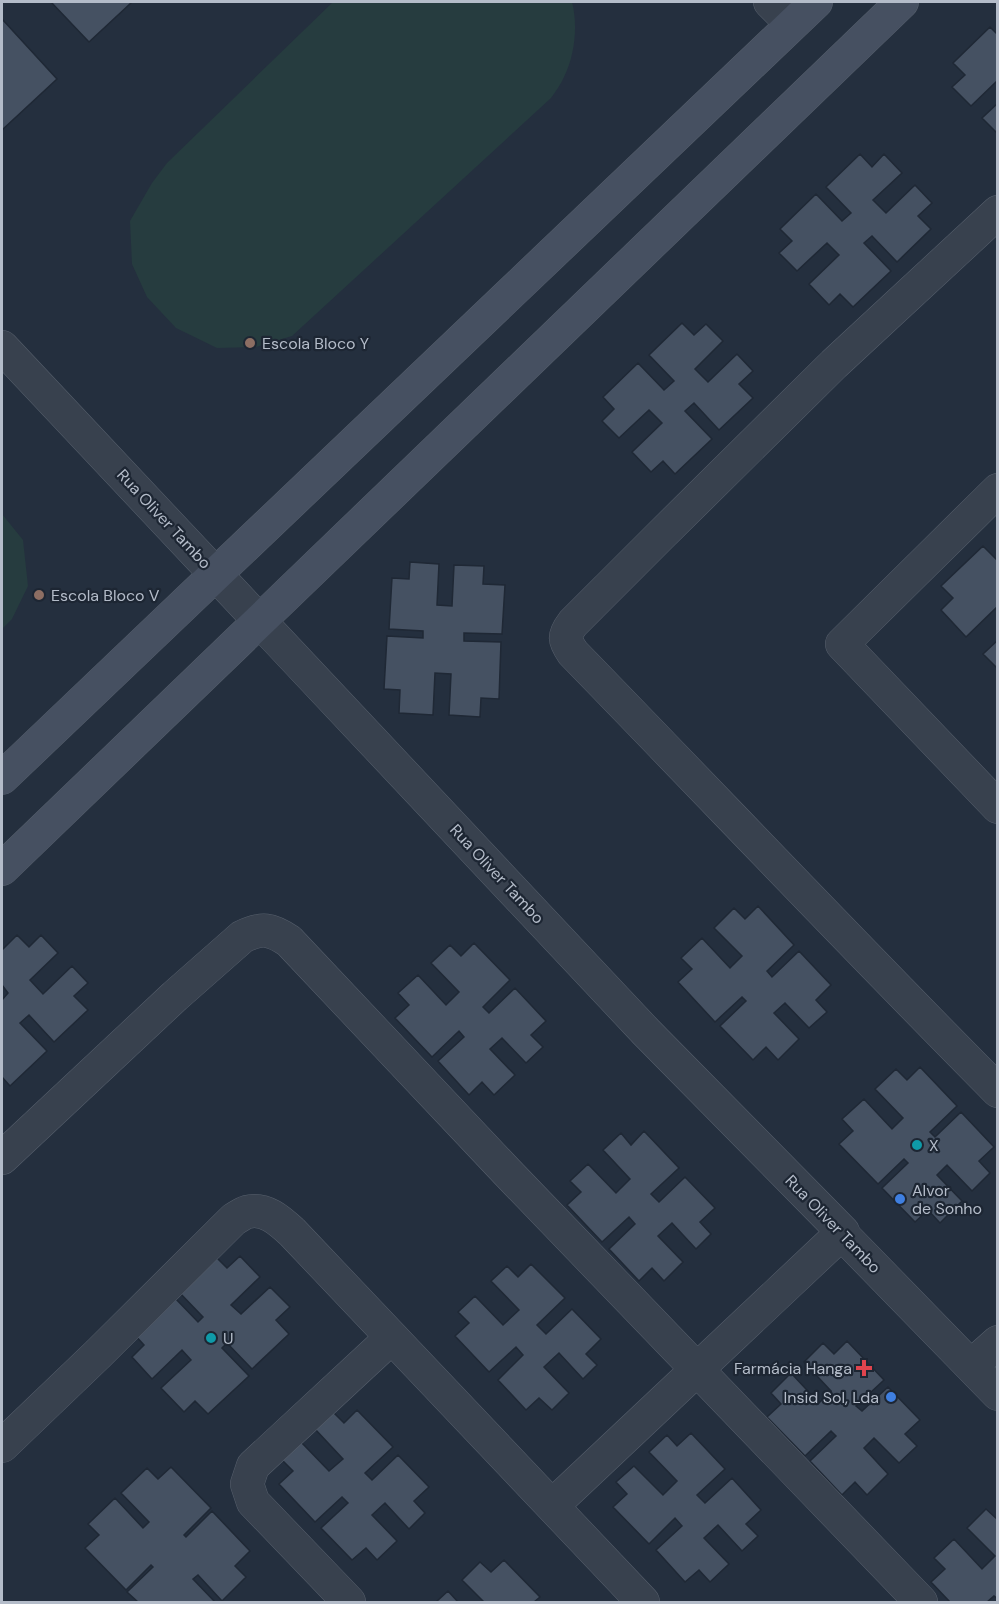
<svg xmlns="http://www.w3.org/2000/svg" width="999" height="1604" viewBox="0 0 999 1604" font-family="'DM Sans',sans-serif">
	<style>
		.green { fill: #263c3f }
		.building { fill: #455162; stroke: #1f2835; stroke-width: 1.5 }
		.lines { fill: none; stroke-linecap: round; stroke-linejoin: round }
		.street-casing { stroke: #565f6c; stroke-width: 34 }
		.secondary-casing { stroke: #565f6c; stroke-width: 34 }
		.street { stroke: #38414e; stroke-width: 33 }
		.secondary { stroke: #465061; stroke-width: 33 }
		.education-dot { fill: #8d6e63; stroke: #1d2633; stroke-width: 2 }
		.culture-dot { fill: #0f9aa8; stroke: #1d2633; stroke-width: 2 }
		.shop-dot { fill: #3f7fe0; stroke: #1d2633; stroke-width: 2 }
		.health-dot { fill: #e0444e; stroke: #1d2633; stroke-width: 2 }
		.labels { text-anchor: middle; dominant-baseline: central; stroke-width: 4.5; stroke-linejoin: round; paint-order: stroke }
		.poi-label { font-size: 16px; fill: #b4bcc9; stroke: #1d2633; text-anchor: start }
		.street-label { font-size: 16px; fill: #b4bcc9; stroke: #1d2633 }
	</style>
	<rect width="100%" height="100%" fill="#242f3e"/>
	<path class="green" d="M333,2h239c6,23 3,53 -8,75 -3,7 -8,14 -13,21l-259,238 -36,11 -39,1 -41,-20 -29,-31 -15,-33 -2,-43 22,-38 15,-20z
		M2,514l21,26 5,46 -16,33 -10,10z"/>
	<path class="building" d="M51,2h81l-43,40z
		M2,19l55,60 -55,51z
		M990,27l8,8v45l-27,26 -19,-19 13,-12 -12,-12z
		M998,103v31l-16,-16z
		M860,154l12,13 12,-13 18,19 -29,27 13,13 29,-28 17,18 -14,13 13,13 -34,33 -25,-26 -8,7 27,28 -38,36 -13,-13 -11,11 -20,-21 30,-29 -12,-12 -30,28 -18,-18 13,-12 -12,-12 36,-35 26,27 9,-8 -25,-26z
		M682,323l12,12 12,-11 17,17 -28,28 13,13 29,-28 16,17 -14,13 14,14 -34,32 -25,-27 -9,8 27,28 -37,35 -12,-13 -12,11 -19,-20 30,-29 -13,-13 -30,28 -17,-17 12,-12 -11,-12 35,-34 26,27 10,-9 -25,-26z
		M983,546l15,15v48l-2,-1 -30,29 -25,-27 12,-12 -12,-12z
		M410,562l29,2 -2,41 15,1 2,-41 30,1 -1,18 22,1 -3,49 -38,-1v8l37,1 -2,57 -18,-1 -1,19 -31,-2 2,-41 -16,-1 -2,42 -34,-2 1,-23 -16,-1 3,-53 36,2v-7l-34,-2 3,-51 17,1z
		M998,640v29l-15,-15z
		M758,906l36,39 -27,26 5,6 27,-26 32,34 -15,15 11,12 -18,16 -24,-25 -11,10 25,26 -21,21 -12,-13 -13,13 -33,-34 26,-25 -4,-4 -27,25 -37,-40 14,-13 -11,-11 21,-20 28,30 12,-12 -28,-28 20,-20 11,11z
		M17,935l12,12 12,-12 17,18 -28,27 13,14 29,-28 16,17 -14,13 14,14 -34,32 -25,-27 -9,8 27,28 -37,35 -8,-9v-77l6,-7 -6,-8v-35z
		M474,943l36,37 -27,27 6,6 26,-25 31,33 -15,14 12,12 -17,16 -24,-25 -12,11 25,26 -21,20 -12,-13 -13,13 -31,-34 26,-24 -5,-6 -27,26 -37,-39 14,-13 -11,-12 20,-18 28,30 13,-13 -28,-29 19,-18 11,11z
		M920,1067l37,39 -27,26 5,5 26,-25 33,35 -15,14 11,12 -18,18 -25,-26 -10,10 25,26 -22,22 -12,-13 -13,12 -33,-34 26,-25 -4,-4 -26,25 -39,-40 14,-13 -11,-12 22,-20 28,30 11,-11 -28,-29 21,-20 11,11z
		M644,1131l35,37 -28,26 8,8 26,-25 30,31 -15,14 11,12 -15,15 -24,-26 -14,13 25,26 -19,19 -12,-13 -13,13 -30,-32 26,-25 -6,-7 -27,25 -35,-37 14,-13 -11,-11 18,-17 28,29 14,-14 -27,-29 18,-17 10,12z
		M215,1256l12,12 13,-12 20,21 -29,28 10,9 29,-27 20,20 -14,13 13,14 -37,35 -25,-26 -5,5 27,28 -41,38 -13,-13 -11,11 -23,-24 30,-28 -9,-10 -30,29 -20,-22 12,-12 -11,-12 39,-38 26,27 5,-5 -25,-26z
		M531,1264l34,34 -28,27 9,9 26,-25 29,30 -15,15 11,11 -14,14 -24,-26 -15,14 25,26 -17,17 -13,-12 -13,12 -28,-30 25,-25 -7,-8 -27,25 -34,-36 14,-13 -11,-11 17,-16 28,29 16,-15 -28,-29 16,-15 11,11z
		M847,1341l37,39 -28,26 6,5 26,-24 32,33 -15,14 12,12 -18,17 -25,-25 -10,10 24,26 -21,21 -12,-13 -13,13 -32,-34 26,-25 -5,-5 -26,25 -38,-39 14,-13 -10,-11 20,-20 28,30 12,-12 -27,-29 19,-19 11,11z
		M357,1410l36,37 -28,26 7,7 26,-25 31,32 -15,14 11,12 -16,16 -24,-26 -13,12 25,26 -20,19 -11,-12 -14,12 -31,-32 27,-25 -6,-6 -27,25 -36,-38 14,-13 -11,-11 19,-18 28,29 14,-12 -28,-30 18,-17 11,11z
		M691,1433l34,36 -28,26 8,8 27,-25 29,32 -15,14 12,12 -16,15 -24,-26 -14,13 25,26 -19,18 -11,-12 -14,12 -29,-32 26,-24 -7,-8 -26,26 -36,-37 14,-13 -11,-12 18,-16 29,29 14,-14 -28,-29 18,-17 10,11z
		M171,1467l40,41 -27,27 2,2 26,-26 38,40 -15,15 11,11 -24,24 -24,-26 -5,4 22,23h-77l-11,-10 26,-25 -2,-2 -25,25 -41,-42 14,-13 -11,-11 27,-26 28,30 6,-6 -28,-29 26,-25 11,11z
		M986,1509l12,11v79l-4,-3 -7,6h-37l-19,-20 14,-13 -11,-11 20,-19 28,30 13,-13 -28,-28z
		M504,1560l36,37 -6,5h-50l-22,-22 18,-18 11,10z
		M448,1591l10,11h-22z"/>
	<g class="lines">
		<defs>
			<path id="street" d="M770,2l22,22
				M998,212l-164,152 -174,172 -87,87c-10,13 -9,17 0,30 142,146 281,293 425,438
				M2,347l644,685 197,200 2,5 153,157
				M998,490l-156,154 156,163
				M2,1158l173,-162 67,-59c20,-10 29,-8 47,4l218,231 414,430
				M971,1366l27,-24
				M2,1446l95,-91 137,-136c4,-2 9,-6 13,-7 18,-5 33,9 45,20l351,370
				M552,1506l291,-274
				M349,1602l-96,-100 -6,-18 6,-18 138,-128"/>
			<path id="secondary" d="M2,778l814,-776
				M2,869l900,-867"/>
		</defs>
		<use href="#street" class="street-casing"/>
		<use href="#secondary" class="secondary-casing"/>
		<use href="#street" class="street"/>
		<use href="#secondary" class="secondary"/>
	</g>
	<g class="education-dot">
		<circle cx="250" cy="343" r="6"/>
		<circle cx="39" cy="595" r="6"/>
	</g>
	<g class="culture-dot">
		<circle cx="917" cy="1145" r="6"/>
		<circle cx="211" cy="1338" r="6"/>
	</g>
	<g class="shop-dot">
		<circle cx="900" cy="1199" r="6"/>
		<circle cx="891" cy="1397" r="6"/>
	</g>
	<path class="health-dot" d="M861 1359h6v6h6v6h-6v6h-6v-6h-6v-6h6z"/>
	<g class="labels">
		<g class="poi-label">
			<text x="262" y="343">Escola Bloco Y</text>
			<text x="51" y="595">Escola Bloco V</text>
			<text x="929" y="1145">X</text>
			<text x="912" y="1190">Alvor<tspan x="912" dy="18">de Sonho</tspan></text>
			<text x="223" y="1338">U</text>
			<text x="852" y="1368" text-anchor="end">Farmácia Hanga</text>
			<text x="879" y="1397" text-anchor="end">Insid Sol, Lda</text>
		</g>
		<g class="street-label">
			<text transform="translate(164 519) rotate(47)">Rua Oliver Tambo</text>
			<text transform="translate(497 874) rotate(47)">Rua Oliver Tambo</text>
			<text transform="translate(833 1224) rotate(46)">Rua Oliver Tambo</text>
		</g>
	</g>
	<rect width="999" height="1604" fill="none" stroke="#b4bcc9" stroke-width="6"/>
</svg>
